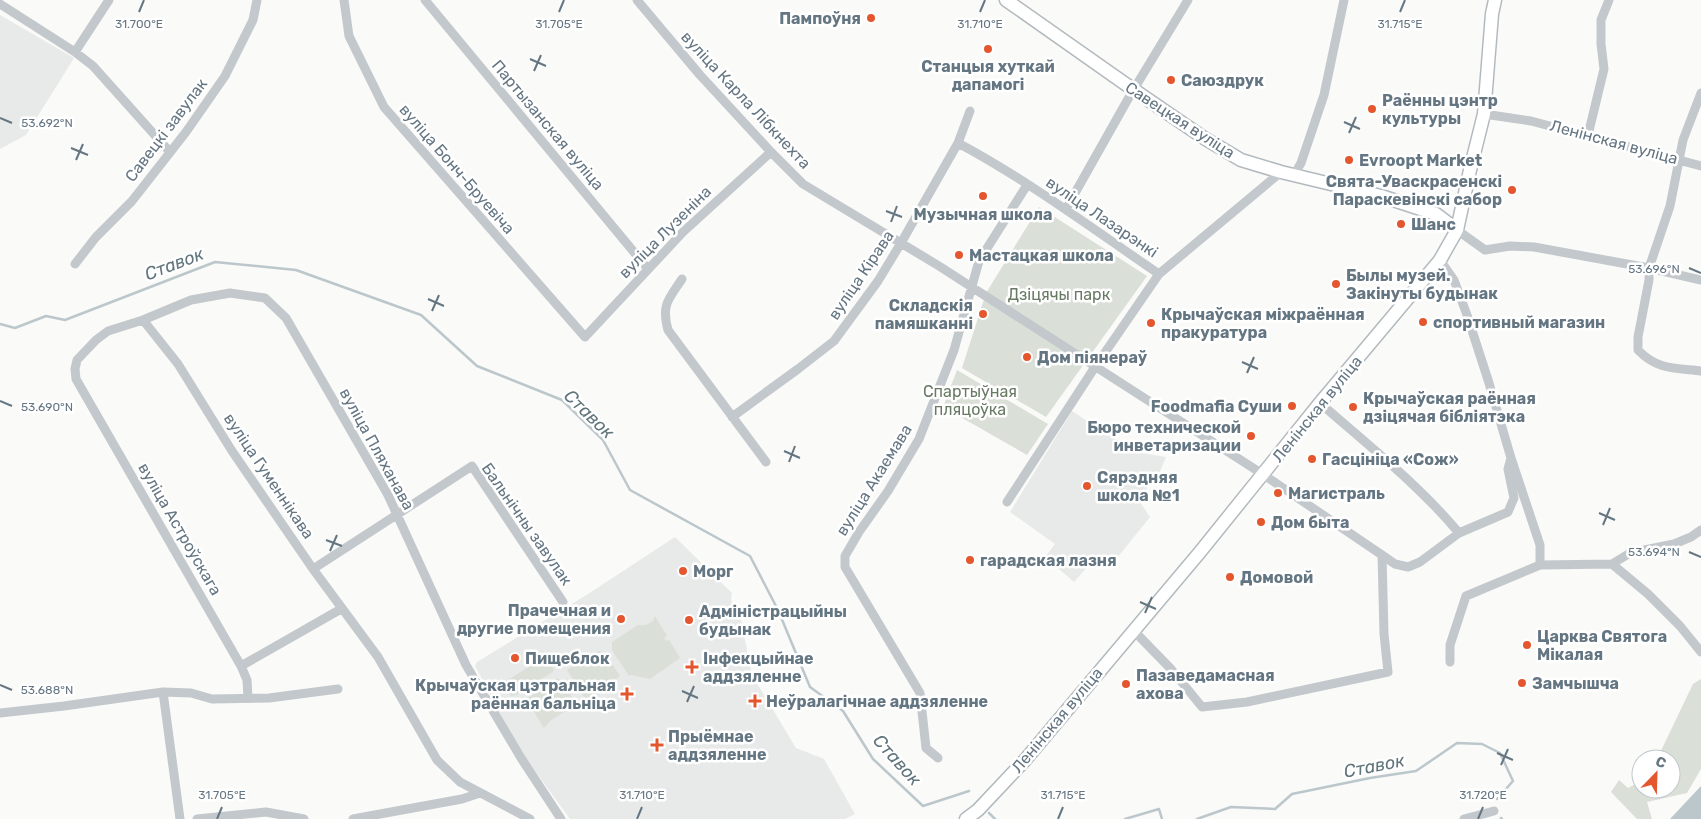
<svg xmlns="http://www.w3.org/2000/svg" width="1701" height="819" viewBox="0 0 1701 819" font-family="Rubik,sans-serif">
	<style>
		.built { fill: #e8e9e9 }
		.green { fill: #dadfd7 }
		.water { fill: #bbc7cb }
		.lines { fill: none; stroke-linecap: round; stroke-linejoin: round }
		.stream { stroke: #bbc7cb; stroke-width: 2.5 }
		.secondary-casing { stroke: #b3babf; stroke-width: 15 }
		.street { stroke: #c3c8cc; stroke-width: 9 }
		.secondary { stroke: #fff; stroke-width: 12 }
		.ticks { fill: none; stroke: #657683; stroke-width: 2 }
		.poi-dot { fill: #e4572e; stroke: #fff; stroke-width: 2 }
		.labels { text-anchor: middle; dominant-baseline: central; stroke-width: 5; stroke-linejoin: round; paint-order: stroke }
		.poi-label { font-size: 16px; font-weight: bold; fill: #657683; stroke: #fff; text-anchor: start }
		.street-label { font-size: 16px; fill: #657683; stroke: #fff }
		.park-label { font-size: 16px; fill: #687a64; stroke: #fff }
		.water-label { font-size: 18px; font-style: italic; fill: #60757c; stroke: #fff }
		.ticks-label { font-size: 12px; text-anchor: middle; fill: #657683; stroke: #fff; stroke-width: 5; stroke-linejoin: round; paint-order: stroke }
	</style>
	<rect width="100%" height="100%" fill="#fafaf8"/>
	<path class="built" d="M0,15l74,43 -48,77 -26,14z
		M1072,411l63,41 31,5 -7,17 -21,25 12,18 -41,51 -11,-13 -24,27 -29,-25 10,-13 -45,-32z
		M675,537l57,56 -1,7 10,20 11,55 44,73 28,11 31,55 -10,5h-275l-40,-55 -2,1 -53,-99 2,-4 111,-68z"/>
	<path class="green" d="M1039,207l108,69 -101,141 -84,-49 24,-75z
		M957,370l91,54 -21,31 -84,-48z
		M655,616l12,20 -3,2 2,3 3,-1 11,18 -30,21 -19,-4 -2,1 -17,-26v-8l26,-17h8l7,-4z
		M599,651l5,1 16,24 -35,23 -18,-29z
		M540,660l12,6 2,5 -36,23 -7,2 -5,-7v-8z
		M558,678l19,26 -27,17 -6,7 -13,-21 -11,-4z
		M1701,679v90l-14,24 -40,9 5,17h-15l-26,-27 8,-12 9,8 13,-7v8h30v-30h-14l36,-75z"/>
	<path class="water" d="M1701,785v34h-31l31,-33z"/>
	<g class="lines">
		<path class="stream" d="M0,324l15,4 31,-12 19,4 150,-58 81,8 125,45 56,51 85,34 41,40 27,50 120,66 28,54 32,77 33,24 30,48 50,47 46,-15
			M989,813l6,6
			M1501,818l1,1
			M1125,819l34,-10 3,10
			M1197,819l34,-12 44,2 17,-15 78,-16 46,-7 41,-28 25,1 18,9 13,28 -16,18"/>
		<defs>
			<path id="secondary" d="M1006,0l128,90 70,48 37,22 40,12 100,24 55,18 21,16
				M966,819l12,-9 47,-50 175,-208 120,-149 120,-143 17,-30 13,-60 14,-56 8,-100 3,-14"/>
		</defs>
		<use href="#secondary" class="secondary-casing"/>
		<path class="street" d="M344,0l5,36 35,71 201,230 98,-105 88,-80
			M425,0l223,269
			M637,0l63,75 71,77 32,32 136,82 325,209 118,80
			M0,4l75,48 18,14 77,86
			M75,52l34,-52
			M1701,93l-18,47 -13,66 -21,62v12l-11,57v13c19,20 37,18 63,21
			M1484,114l47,7 170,45
			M1588,135l16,-66 -3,-25v-24l8,-20
			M958,143c71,38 135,86 201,131
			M1294,175l7,-12 23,-68 20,-95
			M1066,209l62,-110 60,-99
			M1457,230l28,20 25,-4 24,1 115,21 52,12
			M1440,260l14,20 13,35 22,68 22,75 29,87v20
			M75,264l21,-27 36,-36 54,-69 39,-56 28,-56 4,-20
			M682,279c-13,20 -21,25 -14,51l98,132
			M143,320l35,44 54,87 81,118 65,88 59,103 23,22 70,37
			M1320,403c48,42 98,81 139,130
			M732,417l66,-48 36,-28 44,-60 23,-38 57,-100 12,-32
			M1007,502l88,-135 64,-93 122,-102
			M1612,564l36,30 32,32 21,26
			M313,569l159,-103 91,136
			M1133,630l38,39 31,38 45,-5 141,-30 -4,-38 -2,-79 13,9 13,3 12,-5 39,-29 49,-21 6,-14 -6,-29 3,-11
			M1450,662v-17l16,-49 74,-31 72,-1 18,-11 44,-9 17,-7 10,-7
			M241,666l100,-57
			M163,692l17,127
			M248,698l-1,-18 -6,-14 -165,-287 -1,-10 2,-9 19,-20 12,-9 35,-11 48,-20 39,-7 35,5 21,20 102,177 78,170 55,93 40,61
			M0,713l64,-7 99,-14 28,1 21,6 57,-1 69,-9
			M938,758l-12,-10 -6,-55 -75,-126v-11l14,-24 29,-41 31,-52 35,-89 25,-89 48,-76
			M197,819l69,-7 38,7
			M353,819l109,-20 18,-6
			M1464,819l30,-8"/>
		<use href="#secondary" class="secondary"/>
	</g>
	<path class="ticks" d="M139,12l5,-12M559,12l5,-12M980,12l5,-12M1400,12l5,-12M530,59l16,7M534,71l7,-16M0,118l12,5M1344,122l16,7M1349,133l7,-16M71,148l17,7M76,160l7,-16M886,211l16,6M891,222l6,-16M1689,268l12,5M428,299l16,7M432,311l7,-16M1242,362l16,7M1247,373l7,-16M0,401l12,5M784,451l16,7M789,462l6,-16M1599,513l16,7M1603,525l7,-17M326,540l16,6M330,551l7,-16M1689,552l12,5M1140,602l16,7M1145,613l7,-16M0,685l12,5M682,691l16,7M687,702l7,-16M1497,753l16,7M1501,765l7,-16M217,819l5,-12M637,819l5,-12M1058,819l5,-12M1478,819l5,-12"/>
	<g class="poi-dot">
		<circle cx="871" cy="18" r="5"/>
		<circle cx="988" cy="49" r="5"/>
		<circle cx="1171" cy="80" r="5"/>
		<circle cx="1372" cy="109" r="5"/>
		<circle cx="1349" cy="160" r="5"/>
		<circle cx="1512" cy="190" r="5"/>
		<circle cx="983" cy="196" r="5"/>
		<circle cx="1401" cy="224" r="5"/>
		<circle cx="959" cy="255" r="5"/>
		<circle cx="1336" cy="284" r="5"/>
		<circle cx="983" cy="314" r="5"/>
		<circle cx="1423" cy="322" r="5"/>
		<circle cx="1151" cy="323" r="5"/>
		<circle cx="1027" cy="357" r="5"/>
		<circle cx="1292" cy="406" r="5"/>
		<circle cx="1353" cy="407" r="5"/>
		<circle cx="1251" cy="436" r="5"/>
		<circle cx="1312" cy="459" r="5"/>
		<circle cx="1087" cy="486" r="5"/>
		<circle cx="1278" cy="493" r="5"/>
		<circle cx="1261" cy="522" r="5"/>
		<circle cx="970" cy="560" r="5"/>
		<circle cx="683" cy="571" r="5"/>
		<circle cx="1230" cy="577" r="5"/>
		<circle cx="621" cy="619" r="5"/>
		<circle cx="689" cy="620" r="5"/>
		<circle cx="1527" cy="645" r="5"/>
		<circle cx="515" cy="658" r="5"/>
		<path d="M689.5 659.5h5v5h5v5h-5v5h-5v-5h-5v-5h5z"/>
		<circle cx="1522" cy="683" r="5"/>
		<circle cx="1126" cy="684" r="5"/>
		<path d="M624.5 686.5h5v5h5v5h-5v5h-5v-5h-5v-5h5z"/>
		<path d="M752.5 693.5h5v5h5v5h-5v5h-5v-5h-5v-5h5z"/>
		<path d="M654.5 737.5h5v5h5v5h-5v5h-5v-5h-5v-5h5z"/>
	</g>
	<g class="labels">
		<g class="poi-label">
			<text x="861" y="18" text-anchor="end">Пампоўня</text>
			<text x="988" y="66" text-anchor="middle">Станцыя хуткай<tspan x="988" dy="18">дапамогі</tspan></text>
			<text x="1181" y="80">Саюздрук</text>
			<text x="1382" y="100">Раённы цэнтр<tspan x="1382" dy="18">культуры</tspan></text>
			<text x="1359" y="160">Evroopt Market</text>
			<text x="1502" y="181" text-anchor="end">Свята-Уваскрасенскі<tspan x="1502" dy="18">Параскевінскі сабор</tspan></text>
			<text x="983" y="214" text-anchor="middle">Музычная школа</text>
			<text x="1411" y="224">Шанс</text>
			<text x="969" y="255">Мастацкая школа</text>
			<text x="1346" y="275">Былы музей.<tspan x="1346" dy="18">Закінуты будынак</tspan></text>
			<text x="973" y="305" text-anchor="end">Складскія<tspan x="973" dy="18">памяшканні</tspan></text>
			<text x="1161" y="314">Крычаўская міжраённая<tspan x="1161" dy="18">пракуратура</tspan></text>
			<text x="1433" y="322">спортивный магазин</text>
			<text x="1037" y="357">Дом піянераў</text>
			<text x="1363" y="398">Крычаўская раённая<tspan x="1363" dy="18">дзіцячая бібліятэка</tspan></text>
			<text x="1282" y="406" text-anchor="end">Foodmafia Суши</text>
			<text x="1241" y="427" text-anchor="end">Бюро технической<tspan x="1241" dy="18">инветаризации</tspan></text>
			<text x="1322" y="459">Гасцініца «Сож»</text>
			<text x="1097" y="477">Сярэдняя<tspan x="1097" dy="18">школа №1</tspan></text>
			<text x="1288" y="493">Магистраль</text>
			<text x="1271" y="522">Дом быта</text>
			<text x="980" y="560">гарадская лазня</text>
			<text x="693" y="571">Морг</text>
			<text x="1240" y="577">Домовой</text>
			<text x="611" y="610" text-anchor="end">Прачечная и<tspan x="611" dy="18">другие помещения</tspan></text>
			<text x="699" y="611">Адміністрацыйны<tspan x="699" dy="18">будынак</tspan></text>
			<text x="1537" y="636">Царква Святога<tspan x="1537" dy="18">Мікалая</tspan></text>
			<text x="525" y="658">Пищеблок</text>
			<text x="703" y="658">Інфекцыйнае<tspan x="703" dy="18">аддзяленне</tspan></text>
			<text x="1136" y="675">Пазаведамасная<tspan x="1136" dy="18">ахова</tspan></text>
			<text x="1532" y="683">Замчышча</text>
			<text x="616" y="685" text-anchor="end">Крычаўская цэтральная<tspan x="616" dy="18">раённая бальніца</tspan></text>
			<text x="766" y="701">Неўралагічнае аддзяленне</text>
			<text x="668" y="736">Прыёмнае<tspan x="668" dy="18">аддзяленне</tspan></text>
		</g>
		<g class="street-label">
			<text transform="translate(746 100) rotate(47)">вуліца Карла Лібкнехта</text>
			<text transform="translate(1180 120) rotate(33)">Савецкая вуліца</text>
			<text transform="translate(548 125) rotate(50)">Партызанская вуліца</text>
			<text transform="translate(166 130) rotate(-53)">Савецкі завулак</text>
			<text transform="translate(1614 142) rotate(15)">Ленінская вуліца</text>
			<text transform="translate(457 169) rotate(49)">вуліца Бонч-Бруевіча</text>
			<text transform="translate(1102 217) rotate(34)">вуліца Лазарэнкі</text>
			<text transform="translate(665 232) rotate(-45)">вуліца Лузеніна</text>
			<text transform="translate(861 275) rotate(-56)">вуліца Кірава</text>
			<text transform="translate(1317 409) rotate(-51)">Ленінская вуліца</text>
			<text transform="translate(377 449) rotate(61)">вуліца Пляханава</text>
			<text transform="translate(269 476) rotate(56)">вуліца Гуменнікава</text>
			<text transform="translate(874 480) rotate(-58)">вуліца Акаемава</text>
			<text transform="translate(527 524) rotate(55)">Бальнічны завулак</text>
			<text transform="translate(180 529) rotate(60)">вуліца Астроўскага</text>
			<text transform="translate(1057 720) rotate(-50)">Ленінская вуліца</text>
		</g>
		<g class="park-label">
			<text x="1059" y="294">Дзіцячы парк</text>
			<text x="970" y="391">Спартыўная<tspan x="970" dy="18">пляцоўка</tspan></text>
		</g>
		<g class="water-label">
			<text transform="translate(174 264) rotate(-21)">Ставок</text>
			<text transform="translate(589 414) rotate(44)">Ставок</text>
			<text transform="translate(897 760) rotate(48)">Ставок</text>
			<text transform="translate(1374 766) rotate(-11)">Ставок</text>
		</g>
	</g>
	<g class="ticks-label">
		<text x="139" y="28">31.700°E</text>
		<text x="559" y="28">31.705°E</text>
		<text x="980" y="28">31.710°E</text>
		<text x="1400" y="28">31.715°E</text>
		<text x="47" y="127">53.692°N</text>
		<text x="1654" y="273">53.696°N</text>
		<text x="47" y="411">53.690°N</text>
		<text x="1654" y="556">53.694°N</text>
		<text x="47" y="694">53.688°N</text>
		<text x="222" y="799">31.705°E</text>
		<text x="642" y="799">31.710°E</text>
		<text x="1063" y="799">31.715°E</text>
		<text x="1483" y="799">31.720°E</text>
	</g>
	<g transform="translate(1656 774) rotate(23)"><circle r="24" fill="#ffffff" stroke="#c1c8cd"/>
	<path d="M0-4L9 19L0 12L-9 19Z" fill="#e4572e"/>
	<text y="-8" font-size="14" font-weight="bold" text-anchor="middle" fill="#657683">С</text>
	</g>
</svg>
